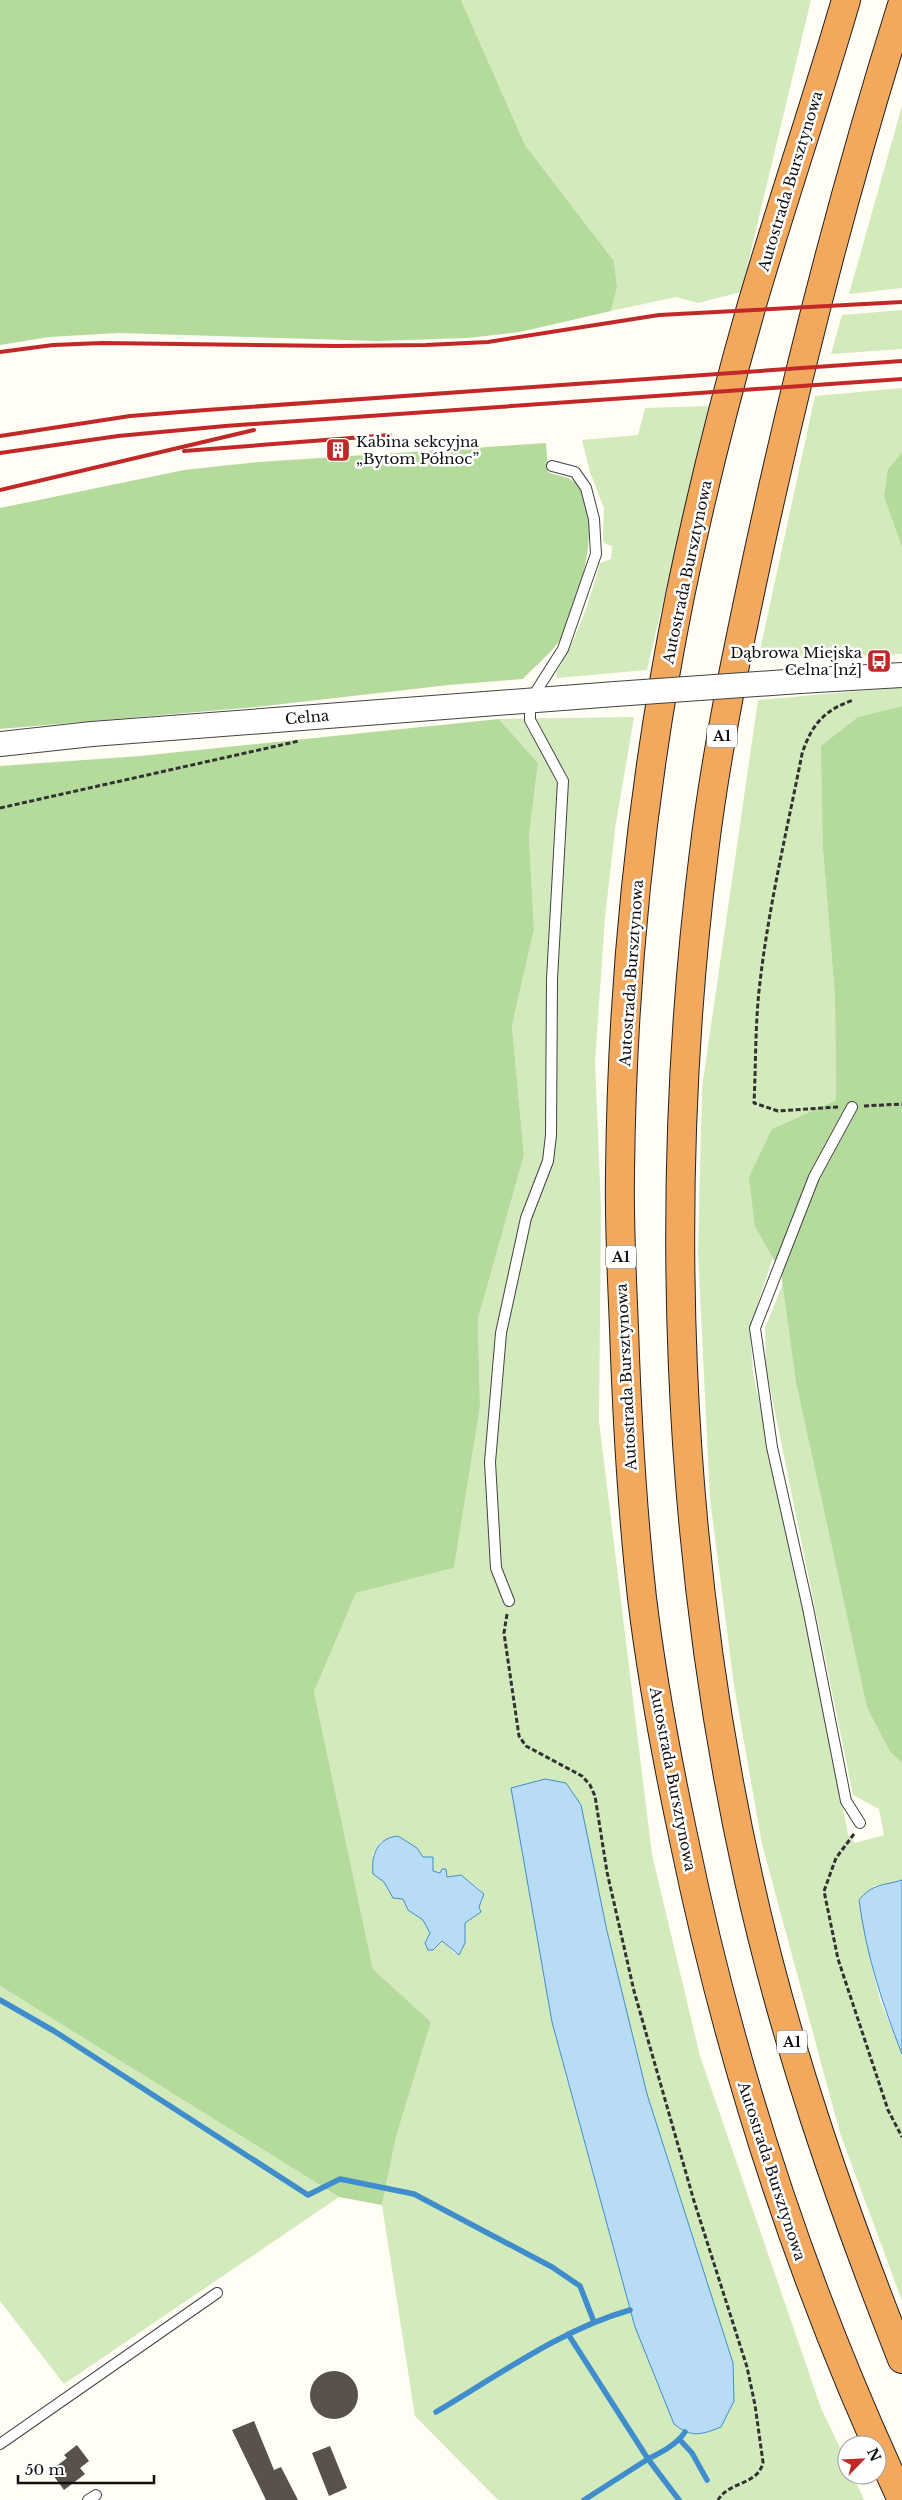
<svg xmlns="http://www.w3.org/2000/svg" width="902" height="2500" viewBox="0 0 902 2500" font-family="'Libre Baskerville',serif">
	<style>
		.green { fill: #d2eabc; fill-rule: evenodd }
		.forest { fill: #b5db9c }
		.water { fill: #b8dcf6; stroke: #3f8dcd }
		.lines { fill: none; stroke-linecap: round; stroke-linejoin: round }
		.stream { stroke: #3f8dcd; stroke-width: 5.5 }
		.building { fill: #59524c }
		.service-casing { stroke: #434343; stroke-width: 12 }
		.tertiary-casing { stroke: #434343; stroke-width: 26 }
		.motorway-casing { stroke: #212121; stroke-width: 30 }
		.path { stroke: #323232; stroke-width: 3; stroke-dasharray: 5 2.5; stroke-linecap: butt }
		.service { stroke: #fff; stroke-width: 10 }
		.tertiary { stroke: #fff; stroke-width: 24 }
		.motorway { stroke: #f3a95d; stroke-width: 28 }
		.rail { stroke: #c12827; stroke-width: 4 }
		.tertiary-bridge-casing { stroke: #434343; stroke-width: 26; stroke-linecap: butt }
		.tertiary-bridge { stroke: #fff; stroke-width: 24 }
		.labels { text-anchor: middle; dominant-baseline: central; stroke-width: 5; stroke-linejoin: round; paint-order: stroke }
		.shield { fill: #fff; stroke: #585858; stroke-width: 1 }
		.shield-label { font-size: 14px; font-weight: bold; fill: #101010 }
		.street-label { font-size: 15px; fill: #101010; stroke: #fff }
		.poi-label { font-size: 15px; fill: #101010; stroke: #fff; text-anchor: start }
	</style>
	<rect width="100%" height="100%" fill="#fffdf4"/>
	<path class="green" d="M461,0h350l-70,292 -43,11 -22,-6 -65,14 6,-24 -3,-26 -89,-116z
		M902,106v182l-53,6z
		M902,310v39l-71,5 11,-39z
		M902,388v64l-14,17 14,78v107l-144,6 57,-264z
		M709,406l-62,264 -90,8 -1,-5c22,-37 33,-70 44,-110l11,-4 1,-13 -8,-3 -1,-5 1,-30 -14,-36 -8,-32 56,-5 7,-27z
		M902,687v19l-44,11 -35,132 12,149 1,102 -64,29 -17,98 18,30 -23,71 3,45 50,232 45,229 7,9 29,-8 -5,-26 -26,-14 -87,-427 -1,-40 18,-45 13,100 71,325 23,44 12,11v117l-14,4 -15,2 -3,73 10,41 22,54v247l-62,-168 -78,-289 -28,-159 -24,-186 -12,-247 4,-164 56,-388z
		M634,717l-19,112 -10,89 -10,143 6,147 -2,213 53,434 48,201 121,352 26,55v12h6l11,25h-366l-83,-84 -33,-211 14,-68 35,-115 -58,-53 -59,-277 42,-99 98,-25 26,-161 -2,-88 46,-164 -12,-129 22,-97 -5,-93 9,-73 -39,-44zM545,1779l20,4 16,22 26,126 40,163 86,269 -59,61 -44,-114 -78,-288 -40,-233zM404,1840l13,8 6,9 10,2 -2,6 1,6 13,2 2,4 14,-2 19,14 3,11 -4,7 2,5 -16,11v20l-10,11 -12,-13 -16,-1 3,-7 -7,-13 -14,-10 -6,-11 -10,-1 -21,-43 9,-14z
		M0,1986l339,211 -275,187 -64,-83z"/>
	<path class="forest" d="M0,0h461l64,145 89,116 3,26 -6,24 -91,21 -53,6 -89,3 -259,-8 -70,4 -49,8z
		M546,443l2,29c7,3 16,4 22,7 39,22 9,127 -8,158 -9,15 -27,29 -39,42l-74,6 -193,22 -256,22v-221l184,-38 75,-8z
		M902,452v95l-18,-51 4,-27z
		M902,706v1057l-12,-11 -23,-44 -71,-325 -15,-111 -26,-45 -6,-50 23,-48 64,-29 -1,-102 -12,-149 -2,-103 37,-29z
		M499,719l39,44 -9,73 5,93 -22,97 12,129 -46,164 2,88 -26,161 -98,25 -42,99 59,277 58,53 -35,115 -14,68 -43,-8 -339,-211v-1220l140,-10z"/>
	<path class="water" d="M545,1779l21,4 15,22 26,126 40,163 86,269 1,38 -13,26c-20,8 -30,11 -47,-3l-39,-97 -83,-305 -41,-234z
		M398,1836l19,12 6,9h10v14l7,2 2,-4h4l1,8 14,-2 23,19 -5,13 2,5 -16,11v20l-6,12 -17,-14 -9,9h-5l-3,-7 5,-10 -7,-13 -15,-10 -5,-11 -10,-1 -9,-16 -11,-8c-2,-19 4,-36 25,-38z
		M902,1880v174c-20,-51 -36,-100 -43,-154 14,-17 24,-14 43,-20z"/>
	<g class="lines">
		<path class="stream" d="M0,2000l54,31 254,164 32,-16 74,15 138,73 28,19 14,36
			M568,2334l80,125 -64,41
			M436,2412c63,-37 124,-82 194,-102
			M680,2440l12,13 15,27
			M679,2500l-31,-41c14,-7 28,-14 37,-27"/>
	</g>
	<path class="building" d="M310 2395a24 24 0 1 1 48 0a24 24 0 1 1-48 0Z
		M254,2421l20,49 7,-3 17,33h-32l-34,-70z
		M77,2445l12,16 -9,7 5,6 -21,16 -14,-19 17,-13 -3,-3z
		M330,2446l17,42 -18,8 -17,-43z"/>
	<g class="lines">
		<defs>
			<path id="service" d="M852,1107l-38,70 -59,151 17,119 36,161 38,193 14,22
				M509,1601l-13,-33 -6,-106 11,-129 25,-115 22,-57 3,-26 1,-156 11,-198 -33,-61v-19l33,-52 33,-95 -2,-35 -8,-31 -11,-16 -23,-6
				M0,2444l217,-151
				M88,2500l8,-5"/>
			<path id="tertiary" d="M800,681l102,-6
				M0,744l92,-10 523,-40"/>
			<path id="motorway" d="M846,0c-30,103 -65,205 -95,308 -27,95 -51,191 -71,288 -38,189 -58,385 -60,577 -1,52 2,104 4,155 3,91 8,180 18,270 10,82 25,162 42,242 47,228 119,449 218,660
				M902,5c-57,181 -104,365 -144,550 -21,98 -42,197 -54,297 -42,336 -29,693 44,1024 36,165 92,326 154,483"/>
		</defs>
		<use href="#service" class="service-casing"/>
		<use href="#tertiary" class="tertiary-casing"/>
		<use href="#motorway" class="motorway-casing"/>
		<path class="path" d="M0,808l299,-67
			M864,1106l38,-2
			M838,1107l-60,4 -24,-8c2,-40 1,-81 6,-121 9,-77 27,-152 42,-228 9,-29 23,-45 52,-54
			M507,1614l-3,19 15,103 7,10 56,30 8,9 5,11 12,76 27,119 60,210 53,166 8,38 8,57c-4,23 -34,19 -45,38
			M854,1834l-18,24 -12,33 14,68 50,151 14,27"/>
		<use href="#service" class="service"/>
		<use href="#tertiary" class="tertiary"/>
		<use href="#motorway" class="motorway"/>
		<path class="rail" d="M0,352l53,-7 49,-2 234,3 90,-1 62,-3 171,-27 243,-13
			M0,436l130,-20 76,-6 696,-49
			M184,451l206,-16
			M0,453l118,-17 107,-10 677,-47
			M0,490l254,-60"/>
		<defs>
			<path id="tertiary-bridge" d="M615,694l185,-13"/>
		</defs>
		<use href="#tertiary-bridge" class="tertiary-bridge-casing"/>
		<use href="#tertiary-bridge" class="tertiary-bridge"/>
	</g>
	<defs>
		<symbol id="building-square" viewBox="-11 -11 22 22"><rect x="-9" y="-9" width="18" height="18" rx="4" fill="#c12827" stroke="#fff"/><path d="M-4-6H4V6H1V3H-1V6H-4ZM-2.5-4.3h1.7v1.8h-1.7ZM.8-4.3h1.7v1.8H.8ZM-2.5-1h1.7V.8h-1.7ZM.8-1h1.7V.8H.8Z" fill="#fff"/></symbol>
		<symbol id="bus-square" viewBox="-11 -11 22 22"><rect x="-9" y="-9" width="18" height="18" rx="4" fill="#c12827" stroke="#fff"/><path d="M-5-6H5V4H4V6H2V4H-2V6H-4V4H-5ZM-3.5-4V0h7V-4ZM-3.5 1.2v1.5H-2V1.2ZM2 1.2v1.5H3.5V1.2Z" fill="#fff"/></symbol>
	</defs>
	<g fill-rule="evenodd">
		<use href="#building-square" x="324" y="436" width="28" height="28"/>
		<use href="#bus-square" x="865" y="647" width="28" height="28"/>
	</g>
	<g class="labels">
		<g class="shield">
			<rect x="707" y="724.5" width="30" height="23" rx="4"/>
			<rect x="606" y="1245.5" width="30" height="23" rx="4"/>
			<rect x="777" y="2030.5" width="30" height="23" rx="4"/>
		</g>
		<g class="shield-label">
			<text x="722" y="736">A1</text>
			<text x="621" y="1257">A1</text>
			<text x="792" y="2042">A1</text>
		</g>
		<g class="street-label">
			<text transform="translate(790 181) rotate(-73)">Autostrada Bursztynowa</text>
			<text transform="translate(687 572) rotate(-78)">Autostrada Bursztynowa</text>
			<text transform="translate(307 717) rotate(-5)">Celna</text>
			<text transform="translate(631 973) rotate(-86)">Autostrada Bursztynowa</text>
			<text transform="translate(626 1377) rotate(-93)">Autostrada Bursztynowa</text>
			<text transform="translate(673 1779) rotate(79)">Autostrada Bursztynowa</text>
			<text transform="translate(772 2171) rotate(72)">Autostrada Bursztynowa</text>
		</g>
		<g class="poi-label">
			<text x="356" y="441">Kabina sekcyjna<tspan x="356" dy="17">„Bytom Północ”</tspan></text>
			<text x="862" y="652" text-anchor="end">Dąbrowa Miejska<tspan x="862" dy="17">Celna [nż]</tspan></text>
		</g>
	</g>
	<g transform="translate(862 2460) rotate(66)"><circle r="24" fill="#ffffff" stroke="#9f9f9f"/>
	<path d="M0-4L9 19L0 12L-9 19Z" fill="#c12827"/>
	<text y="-8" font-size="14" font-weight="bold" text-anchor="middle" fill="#101010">N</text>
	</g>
	<path d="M18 2475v8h136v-8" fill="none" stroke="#101010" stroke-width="2.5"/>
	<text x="25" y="2475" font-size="15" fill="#101010" stroke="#ffffff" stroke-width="4" paint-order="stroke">50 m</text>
</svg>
